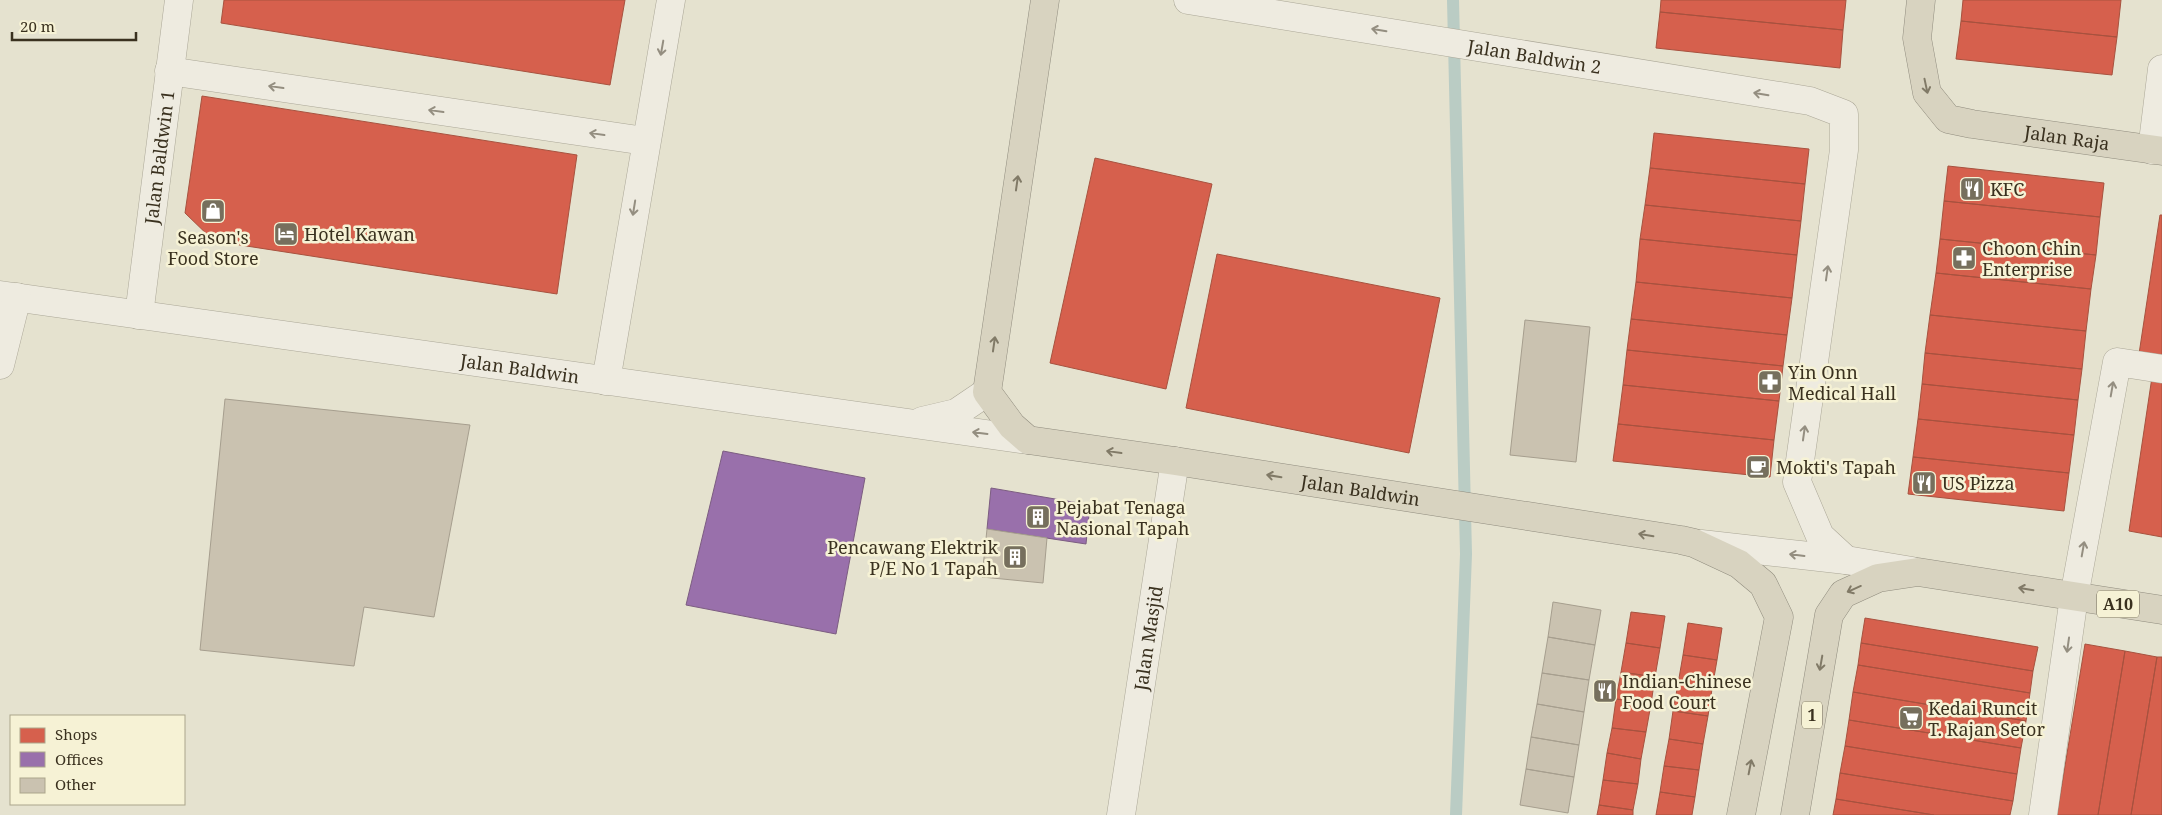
<svg xmlns="http://www.w3.org/2000/svg" width="2162" height="815" viewBox="0 0 2162 815" font-family="'Noto Serif',serif">
	<style>
		.shops { fill: #d6604d; stroke: #a7523f }
		.offices { fill: #9970ab; stroke: #7c5d81 }
		.lines { fill: none; stroke-linecap: round; stroke-linejoin: round }
		.stream { stroke: #baccc4; stroke-width: 12 }
		.building { fill: #cac2b0; stroke: #a69e8e }
		.minor-casing { stroke: #aba797; stroke-width: 29 }
		.highway-casing { stroke: #908c7e; stroke-width: 29 }
		.minor { stroke: #eeebe0; stroke-width: 28 }
		.highway { stroke: #d8d3c0; stroke-width: 28 }
		.oneway { stroke: #948e80 }
		.oneway2 { stroke: #817a67 }
		.labels { text-anchor: middle; dominant-baseline: central; stroke-width: 5; stroke-linejoin: round; paint-order: stroke }
		.shield { fill: #f6f2d5; stroke: #726b56; stroke-width: 1 }
		.shield-label { font-size: 16px; font-weight: bold; fill: #3a311f }
		.street-label { font-size: 18px; fill: #3a311f; stroke: #f6f2d5 }
		.poi-label { font-size: 18px; fill: #3a311f; stroke: #f6f2d5; text-anchor: start }
	</style>
	<rect width="100%" height="100%" fill="#e5e2cf"/>
	<path class="shops" d="M224,0h401l-15,85 -389,-62z
		M1661,0h185l-3,30 -183,-18z
		M1963,0h158l-4,37 -156,-16z
		M1660,12l183,18 -3,38 -184,-20z
		M1961,21l156,16 -5,38 -156,-16z
		M202,96l375,59 -20,139 -343,-53 -29,-28z
		M1654,133l155,16 -4,35 -155,-16z
		M1095,158l117,26 -46,205 -116,-26z
		M1948,166l156,17 -4,34 -156,-16z
		M1650,168l155,16 -4,37 -156,-16z
		M1944,201l156,16 -4,38 -156,-16z
		M1645,205l156,16 -4,34 -157,-16z
		M2160,215h2v143l-23,-4z
		M1640,239l157,16 -5,43 -156,-16z
		M1940,239l156,16 -5,34 -155,-16z
		M1217,254l223,44 -31,155 -223,-45z
		M1936,273l155,16 -5,42 -156,-16z
		M1636,282l156,16 -5,37 -156,-16z
		M1930,315l156,16 -4,38 -157,-16z
		M1631,319l156,16 -4,31 -156,-16z
		M1627,350l156,16 -4,35 -156,-16z
		M1925,353l157,16 -4,31 -156,-16z
		M2152,377l10,1v159l-33,-6z
		M1922,384l156,16 -4,35 -156,-16z
		M1623,385l156,16 -5,39 -156,-16z
		M1918,419l156,16 -5,38 -156,-16z
		M1618,424l156,16 -4,37 -157,-16z
		M1913,457l156,16 -5,38 -156,-17z
		M1631,612l34,4 -5,32 -34,-5z
		M1865,618l173,29 -5,24 -172,-28z
		M1688,623l34,5 -5,32 -34,-5z
		M1626,643l34,5 -5,29 -34,-5z
		M1861,643l172,28 -3,22 -172,-28z
		M2085,644l40,7 -27,164h-41z
		M2125,651l32,6 -26,158h-33z
		M1683,655l34,5 -5,29 -34,-5z
		M2157,657h5v158h-31z
		M1858,665l172,28 -4,28 -173,-29z
		M1621,672l34,5 -4,27 -35,-5z
		M1678,684l34,5 -4,27 -35,-5z
		M1853,692l173,29 -5,27 -172,-28z
		M1616,699l35,5 -5,28 -34,-4z
		M1673,711l35,5 -5,28 -34,-5z
		M1849,720l172,28 -4,26 -172,-28z
		M1612,728l34,4 -5,27 -34,-6z
		M1669,739l34,5 -4,26 -35,-4z
		M1845,746l172,28 -4,27 -173,-28z
		M1607,753l34,6 -3,25 -35,-4z
		M1664,766l35,4 -4,27 -35,-5z
		M1840,773l173,28 -3,14h-76l-98,-16z
		M1603,780l35,4 -5,26 -34,-5z
		M1660,792l35,5 -3,18h-36z
		M1836,799l98,16h-101z
		M1599,805l34,5v5h-36z"/>
	<path class="offices" d="M723,451l142,27 -29,156 -150,-29z
		M991,488l99,17 -4,39 -99,-15z"/>
	<g class="lines">
		<path class="stream" d="M1453,0l13,554 -10,261"/>
	</g>
	<path class="building" d="M1525,320l65,7 -14,135 -66,-7z
		M225,399l245,26 -36,192 -70,-10 -10,59 -154,-16z
		M987,529l60,9 -4,45 -61,-6z
		M1553,602l48,8 -6,35 -47,-8z
		M1548,637l47,8 -6,35 -47,-7z
		M1542,673l47,7 -5,32 -47,-8z
		M1537,704l47,8 -5,33 -48,-8z
		M1531,737l48,8 -5,32 -48,-8z
		M1526,769l48,8 -6,36 -48,-8z"/>
	<g class="lines">
		<defs>
			<g id="minor">
				<path id="s1" d="M1188,0l622,101 34,13v36l-47,332 23,54 26,24 66,11"/>
				<path d="M169,71l476,70"/>
				<path d="M2152,150l10,-81"/>
				<path id="s2" d="M0,295l1028,145"/>
				<path id="s3" d="M139,315l40,-315"/>
				<path d="M0,365l17,-68"/>
				<path d="M606,381l65,-381"/>
				<path d="M922,421l34,-8 31,-21"/>
				<path d="M1701,544l145,16"/>
				<path id="s4" d="M1121,815l54,-354"/>
				<path d="M2043,815l31,-218 43,-235 45,7"/>
			</g>
			<g id="highway">
				<path id="s5" d="M1045,0l-58,392 25,34 16,14 147,21 506,79 13,3 45,21 24,20 16,33 -38,198"/>
				<path id="s6" d="M1921,0l-4,38 10,55 21,26 24,5 190,27"/>
				<path d="M1795,815l34,-200 14,-21 35,-16 40,-6 244,38"/>
			</g>
		</defs>
		<use href="#minor" class="minor-casing"/>
		<use href="#highway" class="highway-casing"/>
		<use href="#minor" class="minor"/>
		<use href="#highway" class="highway"/>
	</g>
	<defs><path id="oneway-shaft" d="M-6 0H5M1.5-3L5.5 0L1.5 3" fill="none" stroke-width="1.6" stroke-linecap="round" stroke-linejoin="round" transform="scale(1.25)"/></defs>
	<g class="oneway">
		<use href="#oneway-shaft" transform="translate(1379 30) rotate(-171)"/>
		<use href="#oneway-shaft" transform="translate(662 48) rotate(100)"/>
		<use href="#oneway-shaft" transform="translate(276 87) rotate(-172)"/>
		<use href="#oneway-shaft" transform="translate(1761 94) rotate(-171)"/>
		<use href="#oneway-shaft" transform="translate(436 111) rotate(-172)"/>
		<use href="#oneway-shaft" transform="translate(597 134) rotate(-172)"/>
		<use href="#oneway-shaft" transform="translate(634 208) rotate(99)"/>
		<use href="#oneway-shaft" transform="translate(1827 273) rotate(-82)"/>
		<use href="#oneway-shaft" transform="translate(2112 389) rotate(-80)"/>
		<use href="#oneway-shaft" transform="translate(980 433) rotate(-173)"/>
		<use href="#oneway-shaft" transform="translate(1804 433) rotate(-82)"/>
		<use href="#oneway-shaft" transform="translate(2083 549) rotate(-80)"/>
		<use href="#oneway-shaft" transform="translate(1797 555) rotate(-173)"/>
		<use href="#oneway-shaft" transform="translate(2068 645) rotate(98)"/>
	</g>
	<g class="oneway2">
		<use href="#oneway-shaft" transform="translate(1926 86) rotate(78)"/>
		<use href="#oneway-shaft" transform="translate(1017 183) rotate(-82)"/>
		<use href="#oneway-shaft" transform="translate(994 344) rotate(-82)"/>
		<use href="#oneway-shaft" transform="translate(1114 452) rotate(-172)"/>
		<use href="#oneway-shaft" transform="translate(1274 476) rotate(-171)"/>
		<use href="#oneway-shaft" transform="translate(1646 535) rotate(-171)"/>
		<use href="#oneway-shaft" transform="translate(1854 589) rotate(156)"/>
		<use href="#oneway-shaft" transform="translate(2026 589) rotate(-171)"/>
		<use href="#oneway-shaft" transform="translate(1821 663) rotate(100)"/>
		<use href="#oneway-shaft" transform="translate(1750 767) rotate(-79)"/>
	</g>
	<defs>
		<symbol id="restaurant-square" viewBox="-11 -11 22 22"><rect x="-9" y="-9" width="18" height="18" rx="4" fill="#766f5d" stroke="#f6f2d5"/><path d="M-5-6h1v4h1v-4h1v4h1v-4h1v5L-1.5 .5V6h-2V.5L-5-1ZM5-6V6H3V1.5H1.5Q1.5-4 5-6Z" fill="#fff"/></symbol>
		<symbol id="shop-square" viewBox="-11 -11 22 22"><rect x="-9" y="-9" width="18" height="18" rx="4" fill="#766f5d" stroke="#f6f2d5"/><path d="M-5-2.5h2.3a2.7 3.5 0 0 1 5.4 0H5L5.5 6h-11ZM-1.5-2.5h3a1.5 2.3 0 0 0-3 0Z" fill="#fff"/></symbol>
		<symbol id="hotel-square" viewBox="-11 -11 22 22"><rect x="-9" y="-9" width="18" height="18" rx="4" fill="#766f5d" stroke="#f6f2d5"/><path d="M-6-4.5h1.5V1H6V5H4.5V3h-9V5H-6ZM-4 0a1.8 1.8 0 1 1 3.6 0ZM.5 0V-2.5h3Q6-2.5 6 0Z" fill="#fff"/></symbol>
		<symbol id="pharmacy-square" viewBox="-11 -11 22 22"><rect x="-9" y="-9" width="18" height="18" rx="4" fill="#766f5d" stroke="#f6f2d5"/><path d="M-2-6h4v4h4v4h-4v4h-4v-4h-4v-4h4Z" fill="#fff"/></symbol>
		<symbol id="cafe-square" viewBox="-11 -11 22 22"><rect x="-9" y="-9" width="18" height="18" rx="4" fill="#766f5d" stroke="#f6f2d5"/><path d="M-5.5-4.5H6V0H3Q3 3.5 0 3.5H-2.5Q-5.5 3.5-5.5 0ZM3-3.2v2h1.7v-2ZM-6 4.5H4V6H-6Z" fill="#fff"/></symbol>
		<symbol id="building-square" viewBox="-11 -11 22 22"><rect x="-9" y="-9" width="18" height="18" rx="4" fill="#766f5d" stroke="#f6f2d5"/><path d="M-4-6H4V6H1V3H-1V6H-4ZM-2.5-4.3h1.7v1.8h-1.7ZM.8-4.3h1.7v1.8H.8ZM-2.5-1h1.7V.8h-1.7ZM.8-1h1.7V.8H.8Z" fill="#fff"/></symbol>
		<symbol id="supermarket-square" viewBox="-11 -11 22 22"><rect x="-9" y="-9" width="18" height="18" rx="4" fill="#766f5d" stroke="#f6f2d5"/><path d="M-6-5.5h2.5l.6 2H6L4.5 2H-2.5L-4.4-4H-6ZM-1.5 3.2a1.3 1.3 0 1 0 .1 0ZM3 3.2a1.3 1.3 0 1 0 .1 0Z" fill="#fff"/></symbol>
	</defs>
	<g fill-rule="evenodd">
		<use href="#restaurant-square" x="1958" y="175" width="28" height="28"/>
		<use href="#shop-square" x="199" y="197" width="28" height="28"/>
		<use href="#hotel-square" x="272" y="220" width="28" height="28"/>
		<use href="#pharmacy-square" x="1950" y="244" width="28" height="28"/>
		<use href="#pharmacy-square" x="1756" y="368" width="28" height="28"/>
		<use href="#cafe-square" x="1744" y="453" width="28" height="28"/>
		<use href="#restaurant-square" x="1910" y="469" width="28" height="28"/>
		<use href="#building-square" x="1024" y="503" width="28" height="28"/>
		<use href="#building-square" x="1001" y="543" width="28" height="28"/>
		<use href="#restaurant-square" x="1591" y="677" width="28" height="28"/>
		<use href="#supermarket-square" x="1897" y="704" width="28" height="28"/>
	</g>
	<g class="labels">
		<g class="shield">
			<rect x="2097" y="590.5" width="42" height="27" rx="4"/>
			<rect x="1802" y="701.5" width="20" height="27" rx="4"/>
		</g>
		<g class="shield-label">
			<text x="2118" y="604">A10</text>
			<text x="1812" y="715">1</text>
		</g>
		<g class="street-label">
			<text stroke="none"><textPath href="#s1" startOffset="351">Jalan Baldwin 2</textPath></text>
			<text stroke="none"><textPath href="#s6" startOffset="248">Jalan Raja</textPath></text>
			<text stroke="none"><textPath href="#s3" startOffset="159">Jalan Baldwin 1</textPath></text>
			<text stroke="none"><textPath href="#s2" startOffset="525">Jalan Baldwin</textPath></text>
			<text stroke="none"><textPath href="#s5" startOffset="796">Jalan Baldwin</textPath></text>
			<text stroke="none"><textPath href="#s4" startOffset="179">Jalan Masjid</textPath></text>
		</g>
		<g class="poi-label">
			<text x="1990" y="189">KFC</text>
			<text x="304" y="234">Hotel Kawan</text>
			<text x="213" y="237" text-anchor="middle">Season's<tspan x="213" dy="21">Food Store</tspan></text>
			<text x="1982" y="248">Choon Chin<tspan x="1982" dy="21">Enterprise</tspan></text>
			<text x="1788" y="372">Yin Onn<tspan x="1788" dy="21">Medical Hall</tspan></text>
			<text x="1776" y="467">Mokti's Tapah</text>
			<text x="1942" y="483">US Pizza</text>
			<text x="1056" y="507">Pejabat Tenaga<tspan x="1056" dy="21">Nasional Tapah</tspan></text>
			<text x="998" y="547" text-anchor="end">Pencawang Elektrik<tspan x="998" dy="21">P/E No 1 Tapah</tspan></text>
			<text x="1622" y="681">Indian-Chinese<tspan x="1622" dy="21">Food Court</tspan></text>
			<text x="1928" y="708">Kedai Runcit<tspan x="1928" dy="21">T. Rajan Setor</tspan></text>
		</g>
	</g>
	<rect x="10" y="715" width="175" height="90" fill="#f6f2d5" stroke="#aba58c"/>
	<rect x="20" y="728" width="25" height="15" fill="#d6604d" stroke="#aba58c"/>
	<text x="55" y="740" font-size="15" fill="#3a311f">Shops</text>
	<rect x="20" y="752" width="25" height="15" fill="#9970ab" stroke="#aba58c"/>
	<text x="55" y="765" font-size="15" fill="#3a311f">Offices</text>
	<rect x="20" y="778" width="25" height="15" fill="#cac2b0" stroke="#aba58c"/>
	<text x="55" y="790" font-size="15" fill="#3a311f">Other</text>
	<path d="M12 32v8h124v-8" fill="none" stroke="#3a311f" stroke-width="2.5"/>
	<text x="20" y="32" font-size="15" fill="#3a311f" stroke="#f6f2d5" stroke-width="4" paint-order="stroke">20 m</text>
</svg>
